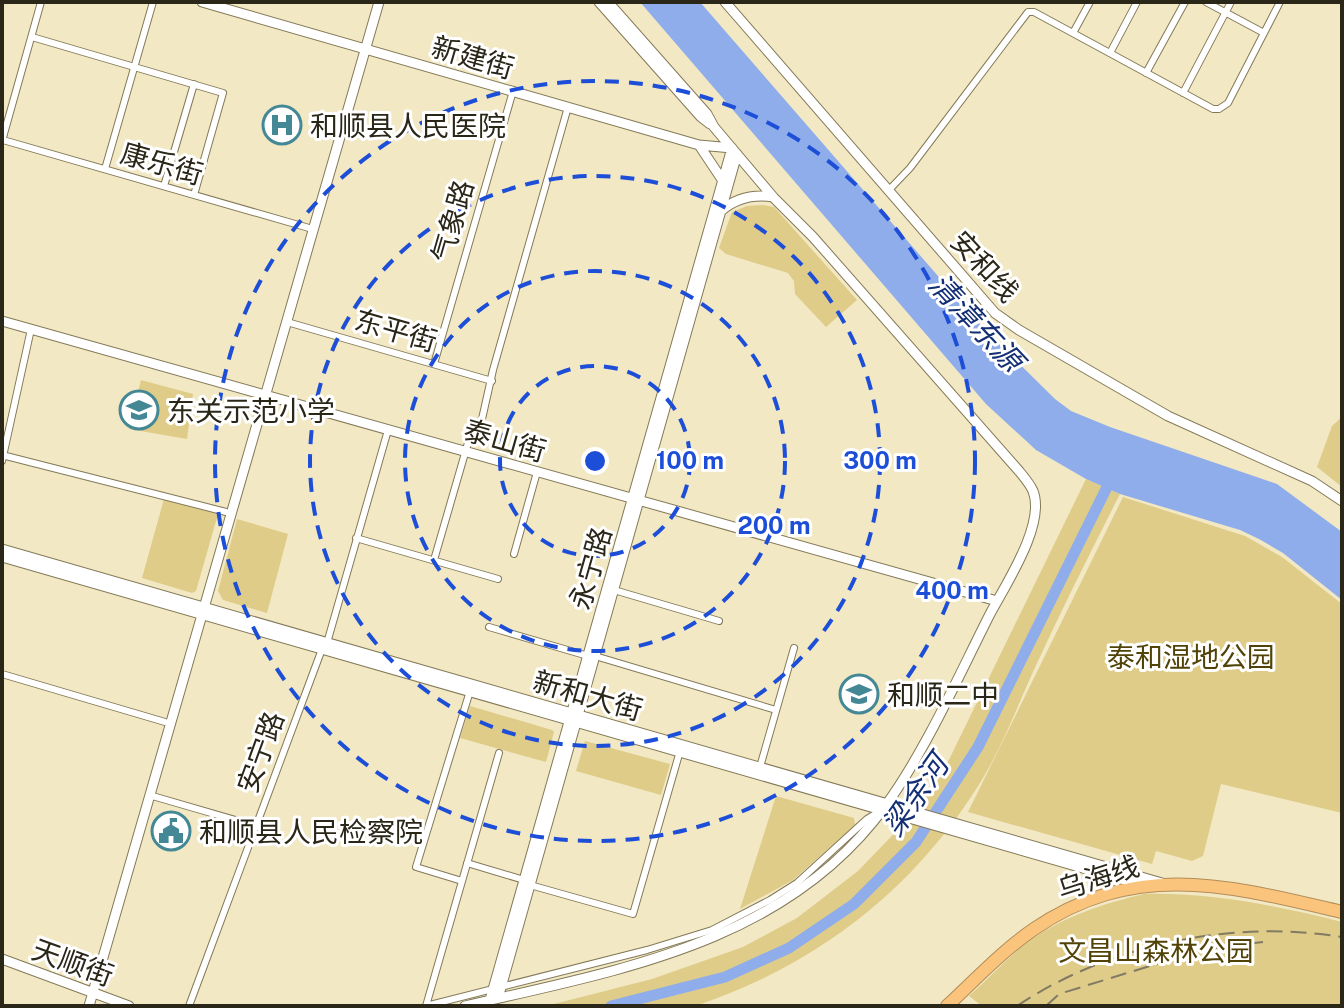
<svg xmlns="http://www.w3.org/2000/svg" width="1344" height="1008" viewBox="0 0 1344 1008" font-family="'Public Sans','Noto Sans SC',sans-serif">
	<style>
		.green { fill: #dfcc89 }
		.water { fill: #8fadeb }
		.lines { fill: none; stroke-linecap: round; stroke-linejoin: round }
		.river { stroke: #8fadeb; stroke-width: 11 }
		.street-casing { stroke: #837958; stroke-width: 8 }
		.secondary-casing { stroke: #837958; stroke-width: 11 }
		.highway-casing { stroke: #b18d59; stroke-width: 14 }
		.street { stroke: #fff; stroke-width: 6 }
		.secondary { stroke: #fff; stroke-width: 9 }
		.highway { stroke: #fac47c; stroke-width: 12 }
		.rail { stroke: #817b63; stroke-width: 2; stroke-dasharray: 16 8; stroke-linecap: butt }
		.ring { fill: none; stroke: #1d4ed8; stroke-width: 4; stroke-dasharray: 14 10 }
		.labels { text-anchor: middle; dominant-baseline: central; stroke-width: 6; stroke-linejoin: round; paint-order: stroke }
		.street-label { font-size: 28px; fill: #2a2618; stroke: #fff }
		.poi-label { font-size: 28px; fill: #2a2618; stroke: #fff; text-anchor: start }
		.park-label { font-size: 28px; fill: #514307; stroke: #fff }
		.water-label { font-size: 30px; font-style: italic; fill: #132f75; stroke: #fff }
		.centre { fill: #1d4ed8; stroke: #fff; stroke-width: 4 }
		.ring-label { font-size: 24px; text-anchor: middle; font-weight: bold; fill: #1d4ed8; stroke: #fff; stroke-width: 6; stroke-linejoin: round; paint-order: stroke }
	</style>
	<rect width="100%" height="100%" fill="#f2e8c3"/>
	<path class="green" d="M763,205l11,2 83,93 -31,27 -31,-33 -1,-13 -6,-8 -62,-19 -7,-6 13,-36 15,-6z
		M141,380l52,14 -6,45 -58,-10z
		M1342,417v70l-25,-20 15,-41z
		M1086,479l34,15c-30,59 -60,119 -88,180 -16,36 -31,75 -52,109 -67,108 -165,183 -285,223h-149l106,-27 91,-32 54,-29 61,-47 51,-53 33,-44z
		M1123,497l122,39 37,21 60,47v209l-121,-29 -18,72 -11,5 -36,-10 -4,13 -184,-52z
		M164,499l54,15 -22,77 -4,2 -50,-15z
		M237,519l51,15 -21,79 -44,-13 -5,-9z
		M470,706l82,24 2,2 -8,30 -86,-24z
		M585,741l85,23 -9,31 -85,-24z
		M776,796l78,22 1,7 -62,55 -53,29z
		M1144,894c66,-2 134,12 198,28v84h-360l-13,-10c20,-18 39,-39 60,-55 36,-25 73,-37 115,-47z"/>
	<path class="water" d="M640,2h60l284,327 71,70 16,12 39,16 167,57 65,48v68l-59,-47 -24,-14 -19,-9 -120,-36 -34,-15 -50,-29 -50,-46z"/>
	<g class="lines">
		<path class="river" d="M611,1006l114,-29 64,-29 65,-44 62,-62 62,-95 135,-272"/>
		<defs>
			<path id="street" d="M1206,2l58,31
				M1073,33l17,-31
				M32,37l191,56 -29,102
				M1110,53l27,-51
				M1146,73l39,-71
				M1183,93l48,-91
				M3,140l306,88
				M2,141l39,-139
				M105,169l48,-167
				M164,186l30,-102
				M888,191l22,-23 118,-156h6l179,97h6l9,-6 52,-101
				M287,322l205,59
				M434,364l79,-273
				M2,455l224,57
				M2,461l29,-132
				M356,538l142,41
				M514,554l23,-82
				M434,560l38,-131 10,-10 11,-49 75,-263
				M614,590l105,31
				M489,627l99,29
				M327,643l61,-213
				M595,656l181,54
				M2,674l163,48
				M760,767l34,-119
				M149,795l107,31
				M467,863l57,17
				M462,881l-46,-14 54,-176
				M530,885l103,29 47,-163
				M189,1006l133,-357
				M426,1006l221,-56 65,-20 58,-30 27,-17 70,-64 10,-6
				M426,1006l73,-253"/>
			<path id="secondary" d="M202,2l497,143 33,3 -242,852
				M599,2l102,115 9,7
				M725,2l270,311 24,17 149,86 144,65 30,20
				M699,145l24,36
				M721,211c15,-13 32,-17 52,-14
				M2,321l995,280
				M2,549l1160,334
				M2,557l1140,328
				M2,959l127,47
				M498,998l239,-844
				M89,1006l290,-1004
				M465,1006c154,-36 322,-63 421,-201 40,-55 73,-130 104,-191 16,-30 56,-90 43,-123 -3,-7 -9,-14 -14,-20l-206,-234 -39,-39 -60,-71 -7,-13 -99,-112"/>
			<path id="highway" d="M947,1006c28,-26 55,-55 87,-77 102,-70 197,-43 308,-17"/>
		</defs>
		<use href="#street" class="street-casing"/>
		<use href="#secondary" class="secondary-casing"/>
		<use href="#highway" class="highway-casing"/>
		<use href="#street" class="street"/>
		<use href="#secondary" class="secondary"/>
		<use href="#highway" class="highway"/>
		<path class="rail" d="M1017,1006c93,-62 216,-87 325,-69
			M1046,1006l13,-12 146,-45 58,-7"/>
	</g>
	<g class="ring">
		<circle cx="595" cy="461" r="95"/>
		<circle cx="595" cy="461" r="190"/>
		<circle cx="595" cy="461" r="285"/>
		<circle cx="595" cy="461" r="380"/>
	</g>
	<defs>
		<symbol id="hospital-ring" viewBox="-11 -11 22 22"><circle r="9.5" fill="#fff" stroke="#448896" stroke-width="1.5"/><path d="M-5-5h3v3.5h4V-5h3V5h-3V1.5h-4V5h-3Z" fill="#448896"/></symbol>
		<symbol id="school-ring" viewBox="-11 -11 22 22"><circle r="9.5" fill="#fff" stroke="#448896" stroke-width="1.5"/><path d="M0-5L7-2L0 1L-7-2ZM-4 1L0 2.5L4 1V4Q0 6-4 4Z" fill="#448896"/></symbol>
		<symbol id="civic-ring" viewBox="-11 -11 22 22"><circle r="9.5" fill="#fff" stroke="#448896" stroke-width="1.5"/><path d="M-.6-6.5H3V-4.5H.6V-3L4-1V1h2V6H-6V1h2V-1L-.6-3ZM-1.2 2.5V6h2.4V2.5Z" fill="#448896"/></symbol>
	</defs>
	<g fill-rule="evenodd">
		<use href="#hospital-ring" x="260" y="103" width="44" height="44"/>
		<use href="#school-ring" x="117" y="388" width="44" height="44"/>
		<use href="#school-ring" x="837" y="672" width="44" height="44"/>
		<use href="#civic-ring" x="149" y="809" width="44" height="44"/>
	</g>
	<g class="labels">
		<g class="street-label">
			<text transform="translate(473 57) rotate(16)">新建街</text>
			<text transform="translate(162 163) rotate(16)">康乐街</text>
			<text transform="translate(452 221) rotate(-74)">气象路</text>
			<text transform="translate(985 266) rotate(47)">安和线</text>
			<text transform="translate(396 330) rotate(16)">东平街</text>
			<text transform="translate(505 440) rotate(16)">泰山街</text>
			<text transform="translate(590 568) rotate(-74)">永宁路</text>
			<text transform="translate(588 695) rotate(16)">新和大街</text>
			<text transform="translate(260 752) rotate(-70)">安宁路</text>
			<text transform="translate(1098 877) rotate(-18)">乌海线</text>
			<text transform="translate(73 962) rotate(20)">天顺街</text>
		</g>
		<g class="poi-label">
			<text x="310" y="125">和顺县人民医院</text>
			<text x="167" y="410">东关示范小学</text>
			<text x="887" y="694">和顺二中</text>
			<text x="199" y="831">和顺县人民检察院</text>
		</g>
		<g class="park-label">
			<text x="1191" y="656">泰和湿地公园</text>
			<text x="1156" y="950">文昌山森林公园</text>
		</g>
		<g class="water-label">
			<text transform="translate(976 322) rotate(47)">清漳东源</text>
			<text transform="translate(915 795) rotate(-55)">梁余河</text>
		</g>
	</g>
	<circle cx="595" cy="461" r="12" class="centre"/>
	<g class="ring-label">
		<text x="690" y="469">100 m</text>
		<text x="880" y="469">300 m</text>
		<text x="774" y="534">200 m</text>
		<text x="952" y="599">400 m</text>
	</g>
	<rect width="1344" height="1008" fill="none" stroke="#2a2618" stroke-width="8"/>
</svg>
